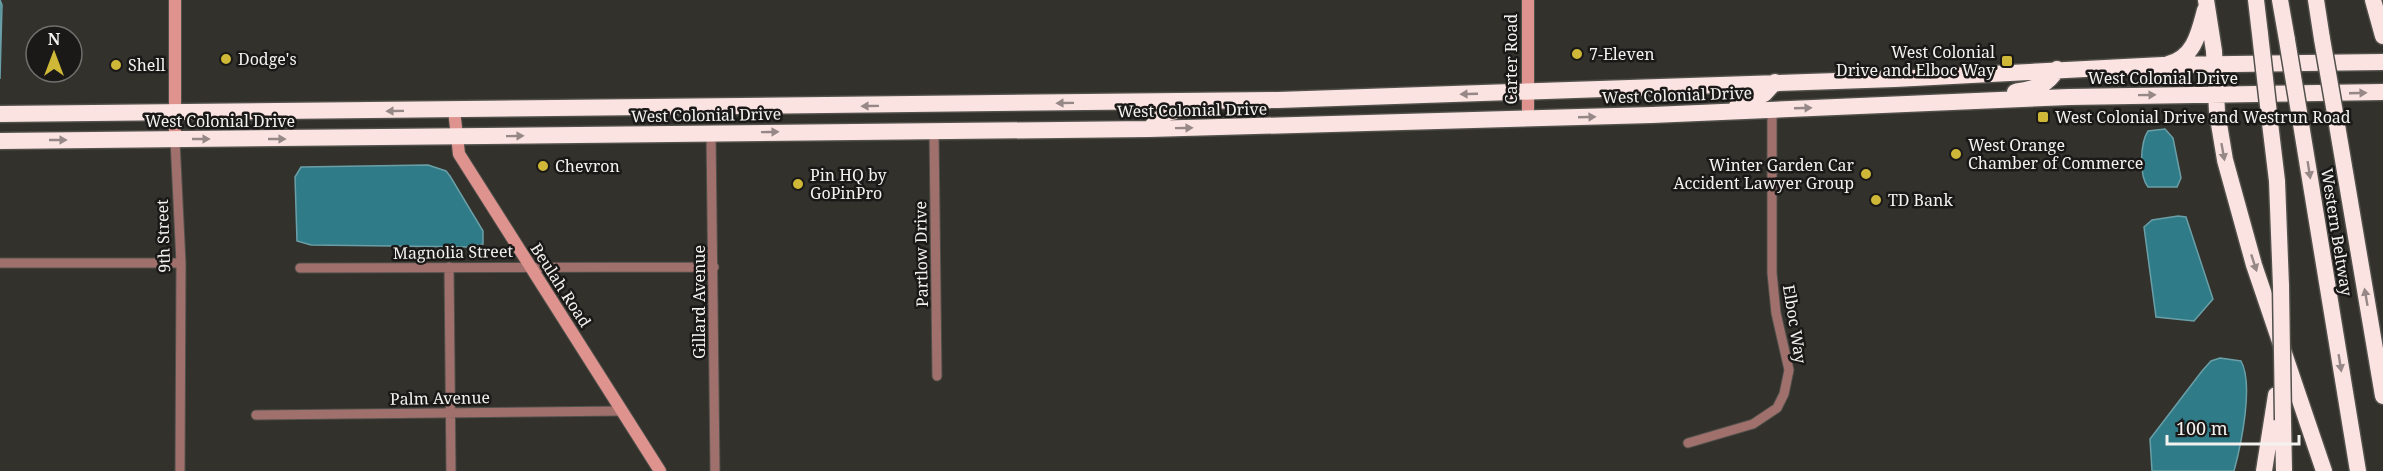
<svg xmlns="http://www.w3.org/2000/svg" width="2383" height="471" viewBox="0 0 2383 471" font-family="'Noto Serif',serif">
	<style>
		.water { fill: #307b88; stroke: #6a9fa7; stroke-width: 1.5 }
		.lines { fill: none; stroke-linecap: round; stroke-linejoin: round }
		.street-casing { stroke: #51504b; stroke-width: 11 }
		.secondary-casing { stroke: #51504b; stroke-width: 14 }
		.highway-casing { stroke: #51504b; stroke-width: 19 }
		.street { stroke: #a0706d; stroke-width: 9 }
		.secondary { stroke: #de938e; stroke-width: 12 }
		.highway { stroke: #fbe3e1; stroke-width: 16 }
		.highway-bridge-casing { stroke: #51504b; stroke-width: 19; stroke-linecap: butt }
		.highway-bridge { stroke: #fbe3e1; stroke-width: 16 }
		.oneway { fill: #968886 }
		.poi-dot { fill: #cfb837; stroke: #1a1917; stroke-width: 2 }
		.labels { text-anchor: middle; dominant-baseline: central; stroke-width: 5; stroke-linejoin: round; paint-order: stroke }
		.poi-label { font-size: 16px; fill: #f3f2ef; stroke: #1a1917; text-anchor: start }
		.street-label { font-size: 16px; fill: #f3f2ef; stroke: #1a1917 }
	</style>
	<rect width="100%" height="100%" fill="#32312c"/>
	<path class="water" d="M0,0l2,5 -2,74z
		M2165,129l8,9 8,40 -4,9h-29c-9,-11 -8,-44 0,-56z
		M428,165l18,6 4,5 33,55v13l-11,3 -161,-2 -14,-4 -2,-64 6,-10z
		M2178,216l8,1 27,82 -19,22 -38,-4 -12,-90 8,-7z
		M2220,358l21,3c13,23 0,84 -7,110h-82l-2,-32 52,-68 9,-10z"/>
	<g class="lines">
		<defs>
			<path id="street" d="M934,131l3,245
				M711,133l4,338
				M175,140l6,123 -1,208
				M0,263h181
				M449,267l2,204
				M300,268l414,-1
				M256,415l367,-4
				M1688,443l65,-19 24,-16 7,-14 5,-24 -13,-57 -4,-40v-164"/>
			<path id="secondary" d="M1528,0v118
				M454,110l5,44 201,317
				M175,140v-140"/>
			<path id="highway" d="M2206,0l8,51 3,61 8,48 29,105 70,206
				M2256,0l4,34
				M2280,0l7,40
				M2316,0l6,39
				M2373,0l10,36
				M2168,64c26,-6 31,-31 37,-54
				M2015,92c19,-4 32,-5 42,-23
				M1737,106l27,-12 11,-12
				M2299,112l59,359
				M2335,113l48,283
				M0,114l1278,-14 617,-21 268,-14 220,-3
				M2270,123l7,58 4,105
				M1149,129l17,-16 22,-4
				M0,141l1149,-12 503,-14 417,-18 314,-5
				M2283,420l1,51
				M2264,471l12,-76"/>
		</defs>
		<use href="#street" class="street-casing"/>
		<use href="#secondary" class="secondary-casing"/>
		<use href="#highway" class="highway-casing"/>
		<use href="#street" class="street"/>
		<use href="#secondary" class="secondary"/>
		<use href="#highway" class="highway"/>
		<defs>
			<path id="highway-bridge" d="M2260,34l10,89
				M2322,39l13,74
				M2287,40l12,72
				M2281,286l2,134"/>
		</defs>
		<use href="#highway-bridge" class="highway-bridge-casing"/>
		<use href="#highway-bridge" class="highway-bridge"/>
	</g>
	<defs><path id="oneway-solid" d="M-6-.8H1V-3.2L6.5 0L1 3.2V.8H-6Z" transform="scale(1.5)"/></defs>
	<g class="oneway">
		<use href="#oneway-solid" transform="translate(2358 93) rotate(-2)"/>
		<use href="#oneway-solid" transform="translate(1469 94) rotate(178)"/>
		<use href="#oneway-solid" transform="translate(2147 95) rotate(-1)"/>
		<use href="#oneway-solid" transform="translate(1065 103) rotate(179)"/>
		<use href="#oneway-solid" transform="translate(870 106) rotate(179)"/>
		<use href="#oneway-solid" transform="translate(1803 108) rotate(-2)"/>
		<use href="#oneway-solid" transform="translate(395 111) rotate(179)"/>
		<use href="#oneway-solid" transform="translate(1587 117) rotate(-2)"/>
		<use href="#oneway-solid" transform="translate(1184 128) rotate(-1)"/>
		<use href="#oneway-solid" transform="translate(770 132) rotate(-1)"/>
		<use href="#oneway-solid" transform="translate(515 136) rotate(-1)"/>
		<use href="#oneway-solid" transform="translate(201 139)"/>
		<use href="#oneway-solid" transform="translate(277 139)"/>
		<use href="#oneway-solid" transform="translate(58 140)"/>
		<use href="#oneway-solid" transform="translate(2223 152) rotate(80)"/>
		<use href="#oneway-solid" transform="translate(2309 170) rotate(81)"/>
		<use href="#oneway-solid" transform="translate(2254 263) rotate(72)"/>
		<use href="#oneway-solid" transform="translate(2366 297) rotate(-100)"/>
		<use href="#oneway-solid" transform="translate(2340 363) rotate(81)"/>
	</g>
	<g class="poi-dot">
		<circle cx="1577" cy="54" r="6"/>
		<circle cx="226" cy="59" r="6"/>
		<rect x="2001" y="55" width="12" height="12" rx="3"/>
		<circle cx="116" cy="65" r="6"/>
		<rect x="2037" y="111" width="12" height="12" rx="3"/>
		<circle cx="1956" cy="154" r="6"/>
		<circle cx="543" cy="166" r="6"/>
		<circle cx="1866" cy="174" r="6"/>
		<circle cx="798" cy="184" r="6"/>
		<circle cx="1876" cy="200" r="6"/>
	</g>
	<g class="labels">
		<g class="poi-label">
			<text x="1995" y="52" text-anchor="end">West Colonial<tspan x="1995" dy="18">Drive and Elboc Way</tspan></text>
			<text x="1589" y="54">7-Eleven</text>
			<text x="238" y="59">Dodge's</text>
			<text x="128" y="65">Shell</text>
			<text x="2055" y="117">West Colonial Drive and Westrun Road</text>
			<text x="1968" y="145">West Orange<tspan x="1968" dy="18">Chamber of Commerce</tspan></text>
			<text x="1854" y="165" text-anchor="end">Winter Garden Car<tspan x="1854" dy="18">Accident Lawyer Group</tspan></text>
			<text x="555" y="166">Chevron</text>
			<text x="810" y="175">Pin HQ by<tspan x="810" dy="18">GoPinPro</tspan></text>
			<text x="1888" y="200">TD Bank</text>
		</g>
		<g class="street-label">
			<text transform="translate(1511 59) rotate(-90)">Carter Road</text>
			<text x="2163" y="78">West Colonial Drive</text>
			<text transform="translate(1677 95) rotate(-2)">West Colonial Drive</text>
			<text transform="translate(1192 110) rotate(-1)">West Colonial Drive</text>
			<text transform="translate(706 115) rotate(-1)">West Colonial Drive</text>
			<text x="220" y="121">West Colonial Drive</text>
			<text transform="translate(2337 232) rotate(81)">Western Beltway</text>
			<text transform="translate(163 236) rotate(-92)">9th Street</text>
			<text transform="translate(453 252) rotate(-1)">Magnolia Street</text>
			<text transform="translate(921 254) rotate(-91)">Partlow Drive</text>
			<text transform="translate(561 285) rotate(57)">Beulah Road</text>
			<text transform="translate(699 302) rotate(-90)">Gillard Avenue</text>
			<text transform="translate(1795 324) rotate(81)">Elboc Way</text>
			<text transform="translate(440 398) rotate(-1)">Palm Avenue</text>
		</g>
	</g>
	<g transform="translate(54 54)"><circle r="28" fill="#1a1917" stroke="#71706d" stroke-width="1.5"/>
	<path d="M0-4.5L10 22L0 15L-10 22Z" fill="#cfb837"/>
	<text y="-9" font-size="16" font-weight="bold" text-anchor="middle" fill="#f3f2ef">N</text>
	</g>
	<path d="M2167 435v9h132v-9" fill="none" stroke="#f3f2ef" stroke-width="3"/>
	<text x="2176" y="435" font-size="18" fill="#f3f2ef" stroke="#1a1917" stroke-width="4.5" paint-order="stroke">100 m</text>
</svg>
